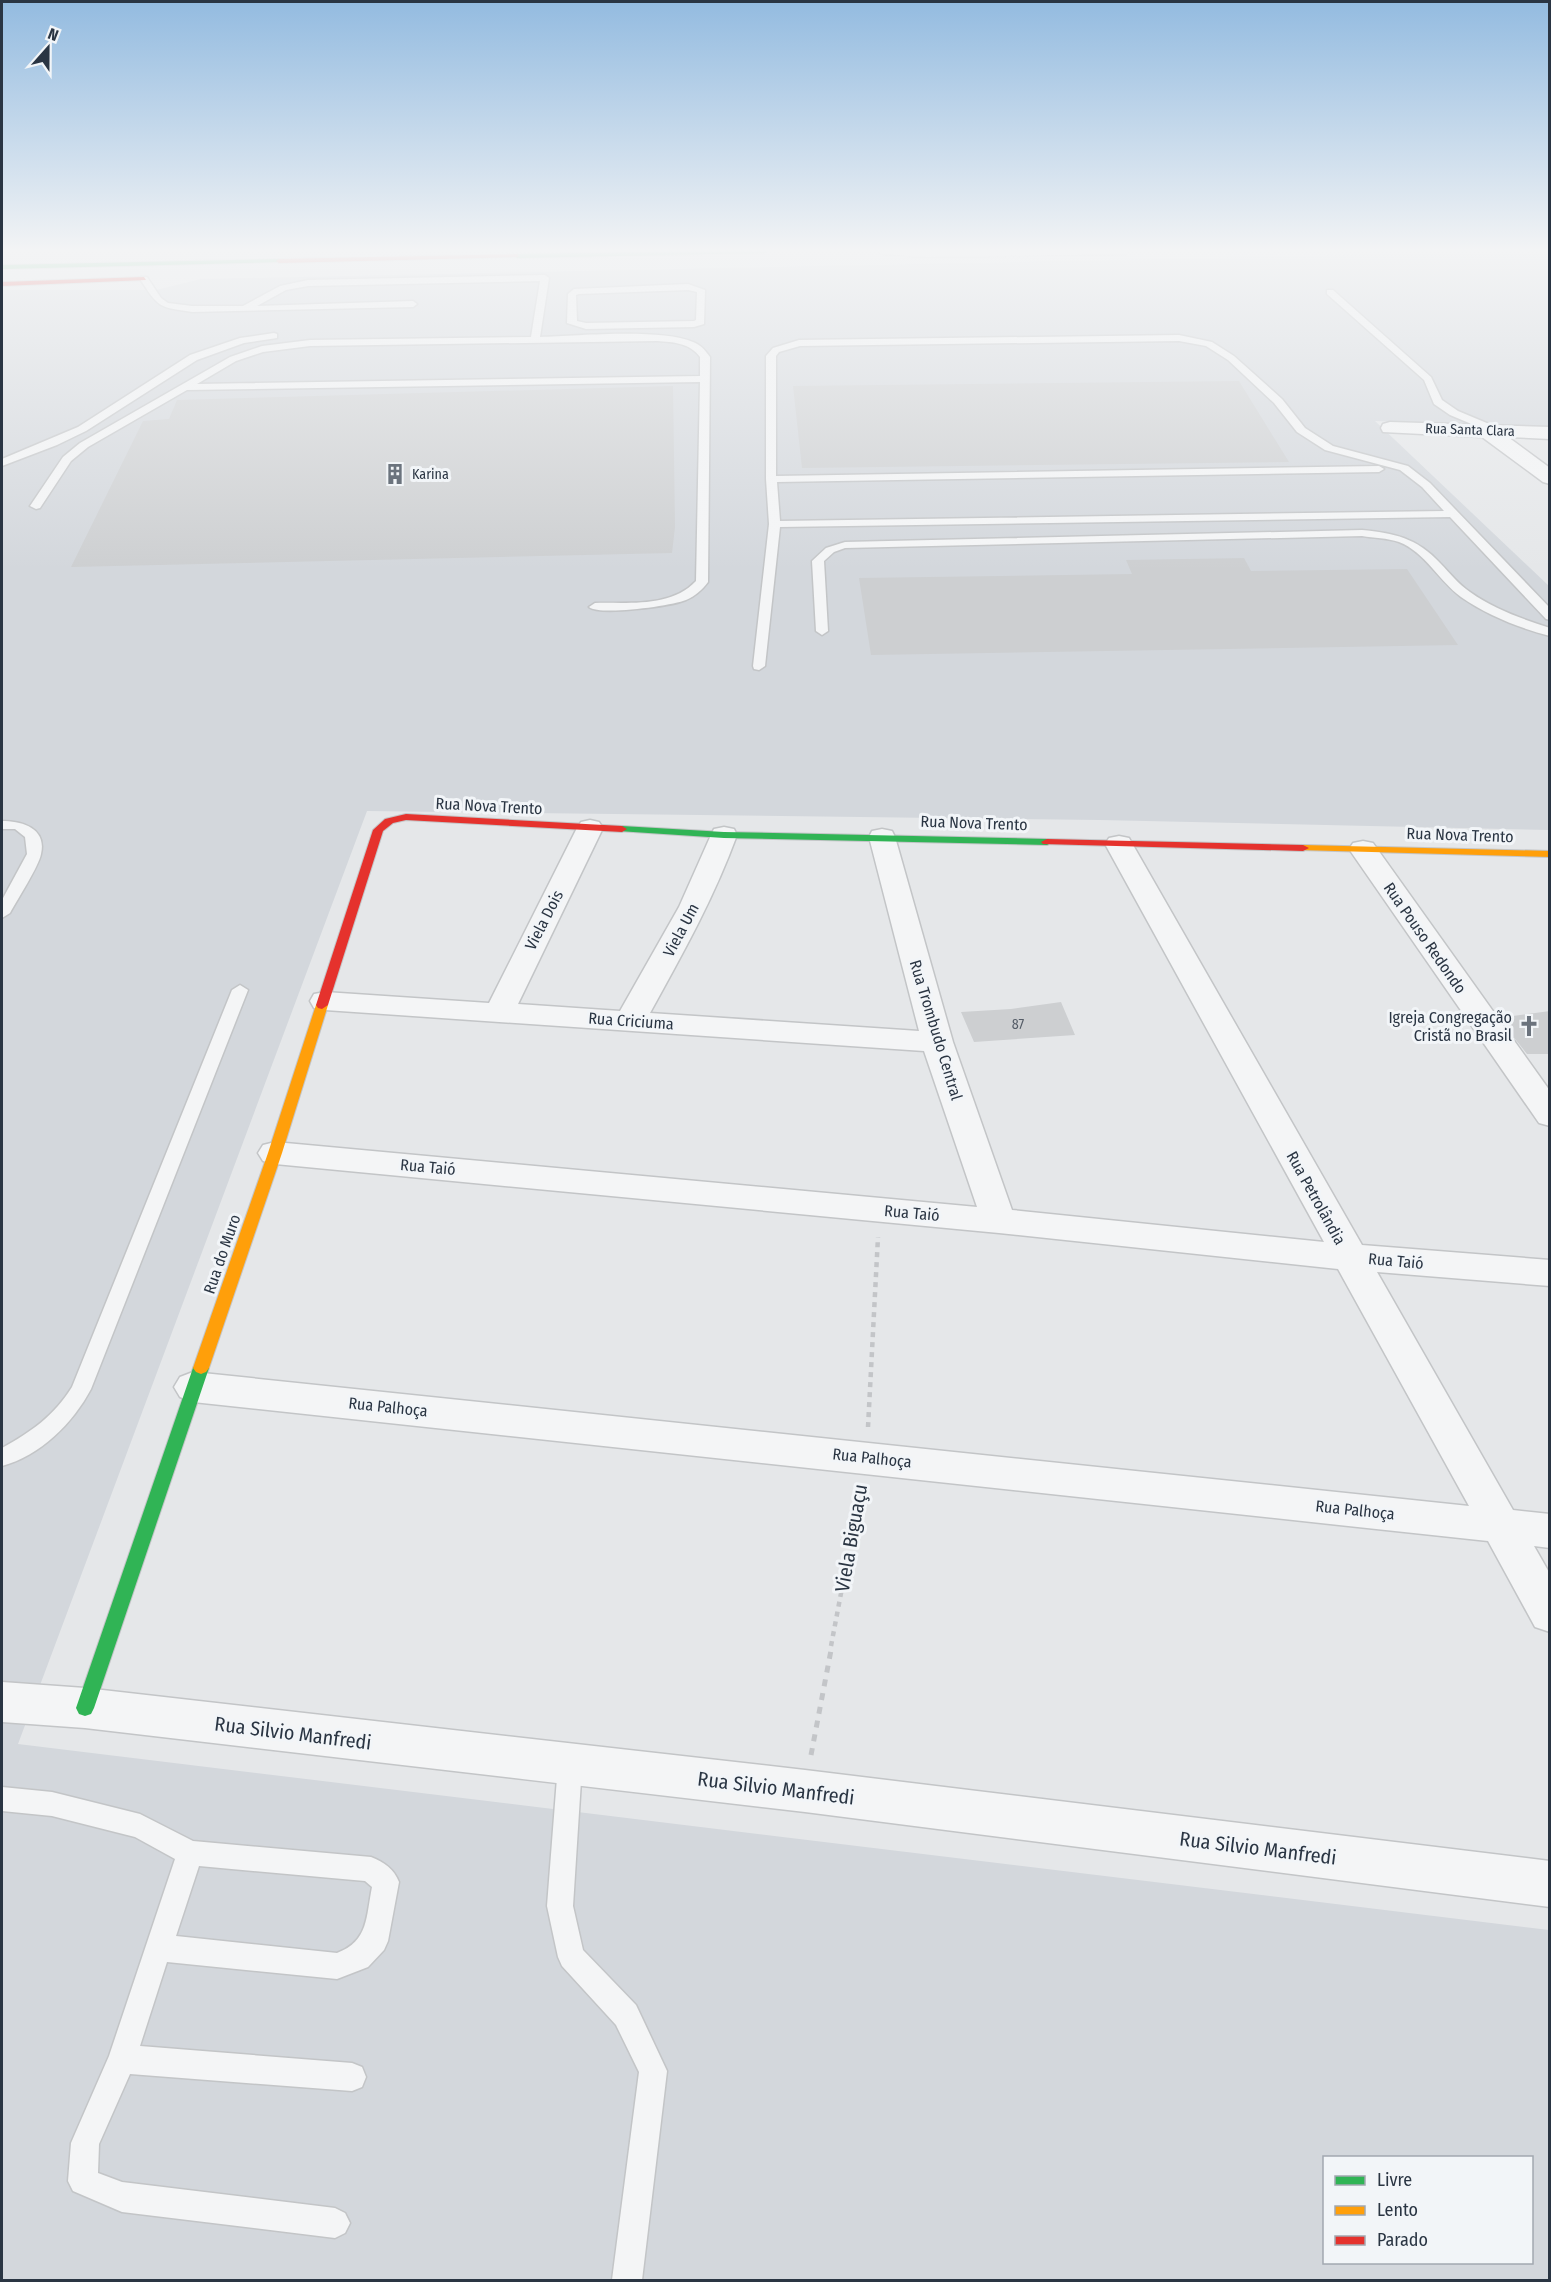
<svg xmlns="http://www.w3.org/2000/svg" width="1551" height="2282" viewBox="0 0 1551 2282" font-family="'Fira Sans Condensed',sans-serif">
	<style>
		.built { fill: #d3d7dc; fill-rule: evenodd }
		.green { fill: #d6ddd5 }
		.building { fill: #cdcfd1 }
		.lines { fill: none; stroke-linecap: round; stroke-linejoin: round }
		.lane-casing { stroke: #c3c5c7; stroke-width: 3 }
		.street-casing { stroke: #c3c5c7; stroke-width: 3 }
		.fast-casing { stroke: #c3c5c7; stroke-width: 2 }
		.slow-casing { stroke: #c3c5c7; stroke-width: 2 }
		.jam-casing { stroke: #c3c5c7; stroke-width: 2 }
		.path-far1 { stroke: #c3c5c8; stroke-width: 4.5; stroke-dasharray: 5 5; stroke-linecap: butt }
		.path { stroke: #c3c5c8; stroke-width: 5; stroke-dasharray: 7 7; stroke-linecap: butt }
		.lane { fill: #f4f5f6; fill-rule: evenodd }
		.street { fill: #f4f5f6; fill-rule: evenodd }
		.fast { fill: #30b455; fill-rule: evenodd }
		.slow { fill: #ff9f0a; fill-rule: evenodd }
		.jam { fill: #e5322d; fill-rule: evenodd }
		.labels { text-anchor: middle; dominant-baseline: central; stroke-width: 6; stroke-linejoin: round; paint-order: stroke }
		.far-street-label { font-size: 14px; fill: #2a3543; stroke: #f2f5f8 }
		.far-poi-label { font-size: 14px; fill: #2a3543; stroke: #f2f5f8; text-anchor: start }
		.number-label { font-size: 14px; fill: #545c67 }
		.street-label { font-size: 16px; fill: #2a3543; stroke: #f2f5f8 }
		.poi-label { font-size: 16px; fill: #2a3543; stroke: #f2f5f8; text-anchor: end }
		.near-street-label { font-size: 20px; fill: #2a3543; stroke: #f2f5f8 }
	</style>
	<rect width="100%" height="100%" fill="#e5e7e9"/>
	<path class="built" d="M1549,251v176l-174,-6 174,165v244l-449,-10 -733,-9 -349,933 1531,186v350h-1547v-1990h154l45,-11zM1324,2158h208v104h-208z"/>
	<path class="green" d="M1368,251h181l1,2 -178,3 -9,-2z"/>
	<path class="building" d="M1239,381l50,81 -487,6 -9,-82z
		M673,386l2,141 -3,26 -601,14 72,-146 26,-2 8,-19z
		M1244,558l7,13 156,-2 51,76 -587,10 -12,-77 273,-4 -6,-14z
		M1061,1002l14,33 -101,7 -13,-30 50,-3z
		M1550,1011v43h-23l-15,-19 -7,-18z"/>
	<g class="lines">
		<defs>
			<path id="lane" d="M878,251h251l-4,3 -199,3 -44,-3z
				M545,275l4,3 -9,59c38,-1 121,-9 153,5 8,3 12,8 17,15l-2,225c-6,8 -13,14 -22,18 -15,6 -86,16 -97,7l6,-4c33,-1 76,5 101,-22l4,-199 -513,8 -99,57 -17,14 -31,47 -4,1 -6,-3 33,-49 17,-14 150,-86 32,-11 48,-6 221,-3 9,-56 -232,5 -22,4 -29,16 156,-5 4,3 -4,3 -221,5c-34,-5 -33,-4 -52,-33l1,-2h6l14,21 7,5 24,3h51l37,-20 28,-6zM657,341c16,1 33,2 43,16v19l-503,8 39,-23 27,-9 47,-6z
				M688,284l17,6 -1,34 -10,3 -108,2 -19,-6 1,-29 6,-5zM688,290l9,2 -1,28 -2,1 -108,2 -9,-2 -1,-26 3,-1z
				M1327,290h6l98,87 11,23 16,11 43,18v4h-8l-43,-18 -16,-11 -10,-24 -97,-86z
				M274,333l3,1v4l-33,5 -47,17 -111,71 -29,14 -55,21v-7l76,-32 112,-72 50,-17z
				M1179,335l33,7 22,14 48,43 23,29 28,18 75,20 22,17 120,125v12l-4,-1 -96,-102 -670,10 -15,139 -6,4 -5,-1 -1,-3 16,-142 -3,-45v-123l7,-8 26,-8zM1179,341l27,5 22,14 46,43 23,29 28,18 75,20 22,17 22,24 -664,10 -3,-39 602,-10 5,-3 -5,-3 -603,10v-120l3,-4 21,-6z
				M1362,530c32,3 55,8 78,33 10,10 18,21 30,29 24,17 52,27 80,36v8c-31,-8 -63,-21 -89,-39 -22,-16 -36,-45 -62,-55 -12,-4 -25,-4 -37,-6l-517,12 -11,4 -10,9 4,70 -6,4 -6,-4 -4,-70 14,-13 19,-6z
				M2,821c20,0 45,7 39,33 -2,12 -24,46 -31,59l-8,5v-18l25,-46 -2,-17 -10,-8h-13z
				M240,985l8,5 -157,399c-18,34 -51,67 -89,77v-18c29,-16 52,-32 70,-61l160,-397z
				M570,1754l9,3 3,8 -9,141 10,44 53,55 31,66 -25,209h-30l27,-208 -23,-47 -54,-59 -4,-9 -11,-51 11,-141 3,-8z
				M2,1787l50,5 88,22 53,27 178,16c13,5 23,12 28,25l-11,59 -4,9 -16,17 -31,12 -170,-17 -27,84 212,17 10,4 4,10 -4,10 -10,4 -222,-17 -31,70 -1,29 24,9 213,26 10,5 5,10 -5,10 -10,5 -213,-26 -49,-21 -5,-10 3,-38 38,-87 66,-197 -40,-22 -83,-21 -50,-5zM199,1866l166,15 7,6c-6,29 -3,54 -35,66l-161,-17z"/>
			<path id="street" d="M1390,422l160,5v12l-42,-2 42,31v16l-7,-2 -61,-45 -99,-5 -2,-4 2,-4z
				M590,820l9,2 4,6 -85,176 102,7 59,-104 32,-72 3,-6 10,-2 10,2 3,6c-23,63 -55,120 -87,178l269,18 -50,-194 3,-6 10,-2 10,2 3,6 58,205 59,168 312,32 -219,-398 4,-6 10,-2 10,2 233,407 188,15v26l-173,-14 136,238 37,4v34l-16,-2 16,28v58l-15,-5 -47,-86 -1295,-139 -13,-5 -6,-10 6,-10 13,-5 1276,134 -131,-237 -339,-36 -724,-69 -12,-3 -5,-8 5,-8 12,-3 702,65 -53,-156 -599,-41 -11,-2 -4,-7 4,-7 11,-2 164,11 88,-175 4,-6z
				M1363,841l10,2 177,248v35l-11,-3 -190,-274 4,-6z
				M2,1682l83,6 720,82 745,91v46l-745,-95 -720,-84 -83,-6z"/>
			<path id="fast" d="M671,251h98l-3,2 -249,5 -3,-2 3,-2z
				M279,259l2,3 -279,7v-4z
				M622,826l102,6 323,7 6,3 -6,3 -323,-7 -106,-7 -1,-2z
				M201,1362l5,2 3,4 -115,340 -3,6 -6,2 -6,-2 -3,-6 117,-340 3,-4z"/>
			<path id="slow" d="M1303,845l247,6v6l-251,-7v-4z
				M322,1001l6,4 -46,148 -73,215 -3,4 -5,2 -5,-2 -3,-4 75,-215 48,-148z"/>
			<path id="jam" d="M517,254l2,3 -240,6 -3,-2 3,-2z
				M144,277l2,3 -144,6v-4z
				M406,814l216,12 5,3 -5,3 -216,-12 -13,3 -10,8 -55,174 -6,4 -4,-1 -2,-3 57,-175 12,-11z
				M1047,839l256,6 6,3 -6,3 -260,-7 -2,-2z"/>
		</defs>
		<use href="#lane" class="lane-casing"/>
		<use href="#street" class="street-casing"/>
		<use href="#fast" class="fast-casing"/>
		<use href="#slow" class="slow-casing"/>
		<use href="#jam" class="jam-casing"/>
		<path class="path-far1" d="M868,1427l10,-190
			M831,1646l30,-158"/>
		<path class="path" d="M811,1755l21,-110"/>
		<use href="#lane" class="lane"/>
		<use href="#street" class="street"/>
		<use href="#fast" class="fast"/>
		<use href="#slow" class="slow"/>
		<use href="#jam" class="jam"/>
	</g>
	<linearGradient id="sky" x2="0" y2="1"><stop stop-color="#93bbe0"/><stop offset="0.44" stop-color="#f3f4f5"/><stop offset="1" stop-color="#f3f4f5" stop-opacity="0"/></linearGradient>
	<rect width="1551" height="570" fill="url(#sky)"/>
	<defs>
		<symbol id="building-bare" viewBox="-9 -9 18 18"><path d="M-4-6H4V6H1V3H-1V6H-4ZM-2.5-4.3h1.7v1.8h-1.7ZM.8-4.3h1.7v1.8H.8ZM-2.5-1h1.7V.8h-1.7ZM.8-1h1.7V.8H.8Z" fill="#6b737d" stroke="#f2f5f8" stroke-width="2.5" paint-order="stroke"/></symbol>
		<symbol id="church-bare" viewBox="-9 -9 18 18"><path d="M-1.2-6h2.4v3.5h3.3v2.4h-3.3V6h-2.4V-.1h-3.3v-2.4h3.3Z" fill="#6b737d" stroke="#f2f5f8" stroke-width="2.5" paint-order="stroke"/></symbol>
	</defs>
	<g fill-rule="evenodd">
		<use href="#building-bare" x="380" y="459" width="30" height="30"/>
		<use href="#church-bare" x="1514" y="1011" width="30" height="30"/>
	</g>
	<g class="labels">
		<g class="far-street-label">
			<text transform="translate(1470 430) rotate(2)">Rua Santa Clara</text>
		</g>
		<g class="far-poi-label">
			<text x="412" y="474">Karina</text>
		</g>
		<g class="number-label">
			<text x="1018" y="1024">87</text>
		</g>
		<g class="street-label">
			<text transform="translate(489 806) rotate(3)">Rua Nova Trento</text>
			<text transform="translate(974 823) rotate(2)">Rua Nova Trento</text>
			<text transform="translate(1460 835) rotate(2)">Rua Nova Trento</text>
			<text transform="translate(544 920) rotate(-63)">Viela Dois</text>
			<text transform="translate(681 930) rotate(-62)">Viela Um</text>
			<text transform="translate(1425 938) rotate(55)">Rua Pouso Redondo</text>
			<text transform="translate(631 1021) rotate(4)">Rua Criciuma</text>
			<text transform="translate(936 1030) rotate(73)">Rua Trombudo Central</text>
			<text transform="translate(428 1167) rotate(5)">Rua Taió</text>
			<text transform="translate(1316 1198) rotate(61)">Rua Petrolândia</text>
			<text transform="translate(912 1213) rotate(5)">Rua Taió</text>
			<text transform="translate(222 1254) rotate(-71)">Rua do Muro</text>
			<text transform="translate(1396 1261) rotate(5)">Rua Taió</text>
			<text transform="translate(388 1407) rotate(6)">Rua Palhoça</text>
			<text transform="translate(872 1458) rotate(6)">Rua Palhoça</text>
			<text transform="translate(1355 1510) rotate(6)">Rua Palhoça</text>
		</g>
		<g class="poi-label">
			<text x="1512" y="1017">Igreja Congregação<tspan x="1512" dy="18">Cristã no Brasil</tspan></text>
		</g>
		<g class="near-street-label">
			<text transform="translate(851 1538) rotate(-80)">Viela Biguaçu</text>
			<text transform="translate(293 1733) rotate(7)">Rua Silvio Manfredi</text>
			<text transform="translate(776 1788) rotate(7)">Rua Silvio Manfredi</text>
			<text transform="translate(1258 1848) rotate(7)">Rua Silvio Manfredi</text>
		</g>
	</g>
	<rect width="1551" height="2282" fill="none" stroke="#2a3543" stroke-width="6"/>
	<rect x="1323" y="2156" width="210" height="108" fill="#f2f5f8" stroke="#a2a8b0" stroke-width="1.5"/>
	<rect x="1335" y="2176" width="30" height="9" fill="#30b455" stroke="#a2a8b0" stroke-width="1.5"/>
	<text x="1377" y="2186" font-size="18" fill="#2a3543">Livre</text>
	<rect x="1335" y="2206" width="30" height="9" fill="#ff9f0a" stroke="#a2a8b0" stroke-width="1.5"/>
	<text x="1377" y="2216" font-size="18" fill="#2a3543">Lento</text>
	<rect x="1335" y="2236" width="30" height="9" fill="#e5322d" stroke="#a2a8b0" stroke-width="1.5"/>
	<text x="1377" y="2246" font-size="18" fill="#2a3543">Parado</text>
	<g transform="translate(48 48) rotate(21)" stroke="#f2f5f8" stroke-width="4.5" paint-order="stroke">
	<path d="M0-4.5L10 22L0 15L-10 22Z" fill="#2a3543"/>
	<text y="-9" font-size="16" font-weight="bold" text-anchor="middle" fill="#2a3543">N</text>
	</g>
</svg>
